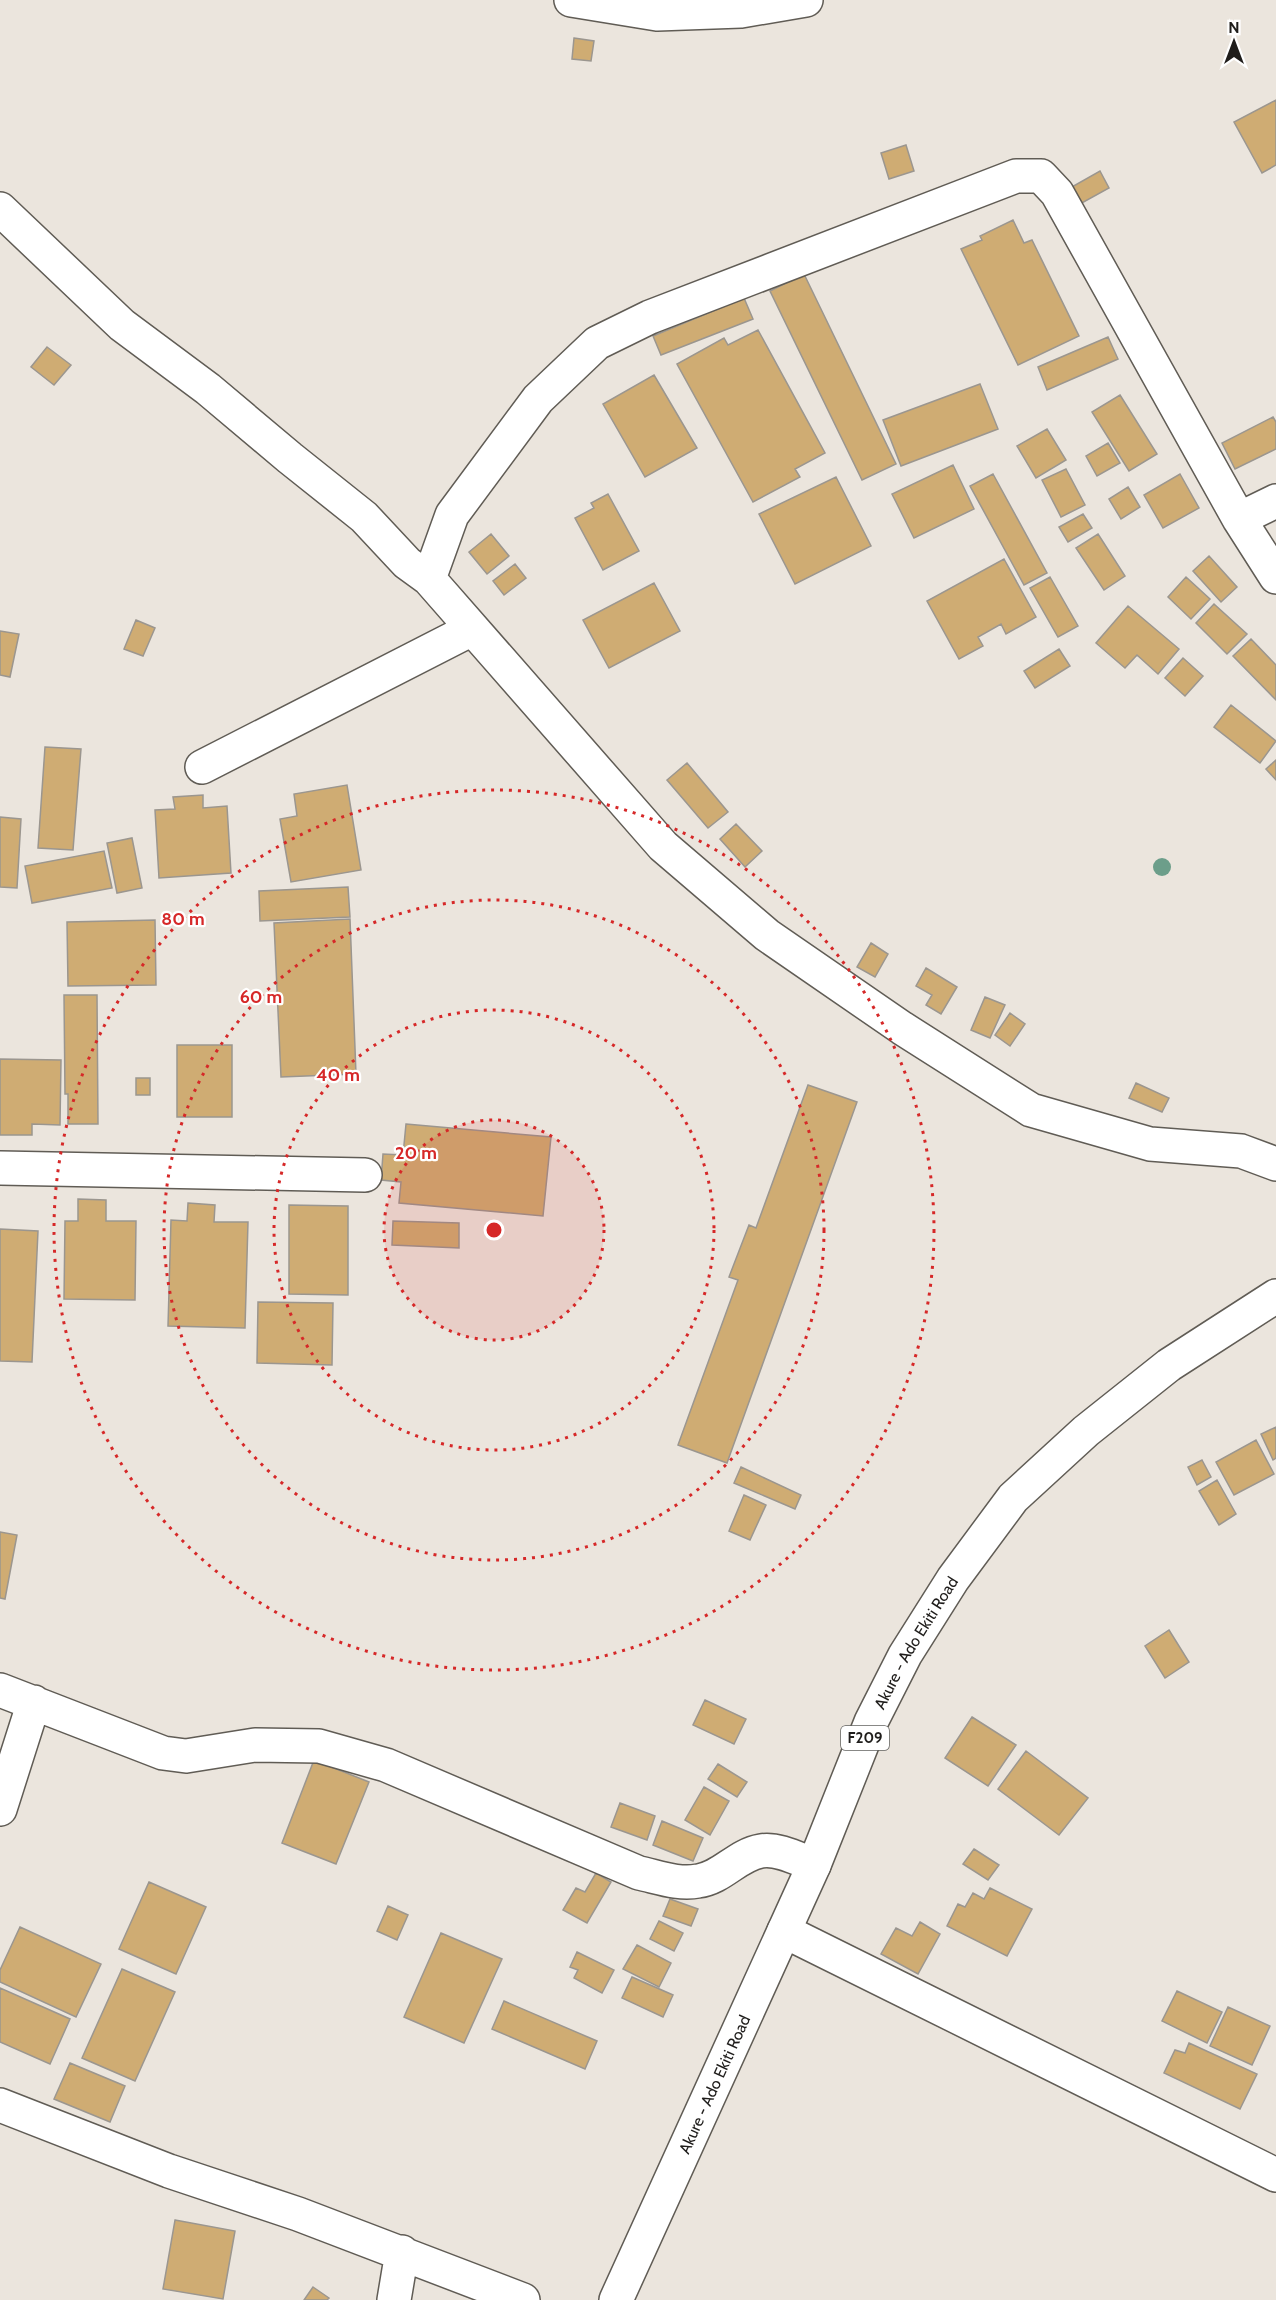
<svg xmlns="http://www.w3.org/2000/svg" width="1276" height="2300" viewBox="0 0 1276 2300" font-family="Cabin,sans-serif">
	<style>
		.building { fill: #cfac73; stroke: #9b968f; stroke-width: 1.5 }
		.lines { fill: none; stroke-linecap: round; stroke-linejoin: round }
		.minor-casing { stroke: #605c55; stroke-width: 36 }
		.major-casing { stroke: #605c55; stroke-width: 36 }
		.minor { stroke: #fff; stroke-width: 33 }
		.major { stroke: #fff; stroke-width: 33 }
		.tree { fill: #6c9e8a }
		.ring { fill: none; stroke: #d62828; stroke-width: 3; stroke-dasharray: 3 6 }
		.labels { text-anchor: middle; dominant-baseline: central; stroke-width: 4.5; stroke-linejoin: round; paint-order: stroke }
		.shield { fill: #fff; stroke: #62615f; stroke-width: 1.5 }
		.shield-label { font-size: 15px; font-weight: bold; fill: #1f1d1b }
		.street-label { font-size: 16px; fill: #1f1d1b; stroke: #fff }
		.centre { fill: #d62828; stroke: #fff; stroke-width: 3 }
		.ring-label { font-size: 18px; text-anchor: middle; font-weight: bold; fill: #d62828; stroke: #fff; stroke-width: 4.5; stroke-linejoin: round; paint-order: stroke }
	</style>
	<rect width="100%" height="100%" fill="#ebe5dd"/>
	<path class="building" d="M574,38l20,3 -3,20 -19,-2z
		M1276,100v65l-14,8 -28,-51z
		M906,145l8,26 -25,8 -8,-26z
		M1100,171l9,17 -29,16 -10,-16z
		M1013,220l11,23 8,-3 47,96 -61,29 -57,-116 21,-9 -2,-4z
		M804,274l92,190 -34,16 -92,-189z
		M744,298l9,21 -92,36 -8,-19z
		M758,330l67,123 -30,16 5,8 -47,25 -76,-138 47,-26 4,7z
		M1108,337l10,22 -71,31 -9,-23z
		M47,347l24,18 -17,20 -23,-18z
		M654,375l43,73 -52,29 -42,-73z
		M980,384l18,45 -97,37 -18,-46z
		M1120,395l37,59 -28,17 -37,-59z
		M1273,417l3,5v27l-41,20 -13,-26z
		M1047,429l19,31 -30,18 -19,-32z
		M1108,443l12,20 -23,13 -11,-20z
		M953,465l21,44 -60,29 -22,-44z
		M1066,469l19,36 -24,12 -19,-37z
		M993,474l54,99 -23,12 -54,-99z
		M1180,474l19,34 -36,20 -19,-33z
		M836,477l35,69 -76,38 -36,-70z
		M1128,487l12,20 -19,12 -12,-20z
		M608,494l31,57 -36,19 -28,-52 19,-10 -3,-5z
		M1083,514l9,14 -24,14 -9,-15z
		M491,534l18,22 -22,18 -18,-22z
		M1098,534l27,42 -21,14 -28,-42z
		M1209,556l28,31 -16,15 -28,-31z
		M1004,559l32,58 -30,17 -5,-10 -23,13 5,9 -24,13 -32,-58z
		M515,564l11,14 -22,17 -11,-14z
		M1050,577l28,49 -20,11 -28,-49z
		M1186,577l24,22 -19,20 -23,-22z
		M654,583l26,48 -71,37 -26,-48z
		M1214,604l33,30 -20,20 -31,-31z
		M1128,606l51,43 -21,25 -21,-19 -12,13 -29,-25z
		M136,620l19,8 -12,28 -19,-7z
		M0,631l19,3 -9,43 -10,-2z
		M1251,639l25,26v35l-43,-44z
		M1059,649l11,17 -35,22 -11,-17z
		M1183,658l20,18 -18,20 -20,-18z
		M1231,705l45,36 -16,22 -46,-36z
		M45,747l36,2 -8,101 -35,-2z
		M1276,760v20l-10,-11z
		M687,763l41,49 -20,16 -41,-48z
		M347,785l14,85 -70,12 -11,-63 17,-3 -3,-22z
		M203,795v13l24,-2 4,67 -72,5 -4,-68 20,-1 -2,-12z
		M0,817l21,2 -4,69 -17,-1z
		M736,824l26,27 -17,16 -25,-28z
		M132,838l10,50 -25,5 -10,-50z
		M104,851l8,37 -80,15 -7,-37z
		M348,887l2,30 -90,4 -1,-30z
		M350,919l6,155 -75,3 -7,-154z
		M155,920l1,65 -88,1 -1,-64z
		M871,943l17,11 -13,23 -18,-10z
		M926,968l31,19 -16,27 -15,-9 6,-10 -16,-9z
		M64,995h33l1,129h-30v-30h-3z
		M985,997l20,8 -15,33 -19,-8z
		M1010,1013l15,11 -15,22 -15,-11z
		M177,1045h55v72h-55z
		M0,1059l61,1 -1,65 -28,-1v11h-32z
		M136,1078h14v17h-14z
		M1136,1083l33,15 -7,14 -33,-14z
		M808,1085l49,17 -130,361 -49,-18 60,-165 -9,-3 20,-52 7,3z
		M406,1124l145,13 -8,79 -144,-13 2,-21 -20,-2 2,-26 20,1z
		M78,1199l28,1v21h30l-1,79 -71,-1 1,-78h13z
		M188,1203l27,2 -1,17h34l-3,106 -77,-2 3,-106 16,1z
		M289,1205l59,1v89l-59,-1z
		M393,1221l66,2v25l-67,-3z
		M0,1229l38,2 -6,131 -32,-1z
		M258,1302l75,1 -1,62 -75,-2z
		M1276,1427v31l-3,2 -12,-26z
		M1256,1440l18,34 -40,21 -18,-33z
		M1202,1460l9,17 -14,8 -9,-18z
		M741,1467l60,28 -6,14 -61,-26z
		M1217,1480l19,34 -17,11 -20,-34z
		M744,1495l22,10 -16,35 -21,-9z
		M0,1532l17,3 -12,64 -5,-1z
		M1169,1630l20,32 -24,16 -20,-32z
		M705,1700l41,19 -12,25 -41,-19z
		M972,1717l44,28 -28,41 -43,-28z
		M1026,1751l62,47 -29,37 -61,-46z
		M314,1760l55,22 -33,82 -54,-21z
		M718,1764l29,18 -10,15 -29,-18z
		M704,1787l25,14 -19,34 -25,-15z
		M620,1803l35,13 -8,24 -36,-13z
		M662,1821l41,17 -10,23 -40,-16z
		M974,1849l25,16 -11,15 -25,-16z
		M596,1873l15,9 -24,41 -24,-13 13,-22 9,4z
		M149,1882l57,25 -30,67 -57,-25z
		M990,1888l42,21 -25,47 -60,-30 11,-22 7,3 8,-14 11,6z
		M670,1899l28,10 -7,17 -28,-10z
		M388,1906l20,9 -11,25 -20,-9z
		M659,1921l24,12 -9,18 -24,-12z
		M920,1922l20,12 -22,40 -37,-20 15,-26 16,8z
		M20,1927l81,37 -25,53 -76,-35v-12z
		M441,1933l61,26 -38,84 -60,-26z
		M637,1945l34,18 -12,24 -36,-18z
		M577,1952l37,18 -12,23 -28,-15 4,-8 -8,-3z
		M122,1969l53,23 -40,89 -53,-23z
		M632,1977l41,18 -10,22 -41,-19z
		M0,1988l70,31 -20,45 -50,-22z
		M1177,1991l45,21 -15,31 -45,-22z
		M504,2001l93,40 -12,28 -93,-40z
		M1228,2007l42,19 -18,39 -42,-19z
		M1189,2043l68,31 -17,35 -76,-36 11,-23 10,3z
		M70,2063l55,23 -15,36 -56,-23z
		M175,2220l60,11 -12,68 -60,-10z
		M313,2287l16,11 -2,2h-23z"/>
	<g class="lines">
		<defs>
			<path id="minor" d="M571,0l86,14 84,-3 65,-11
				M0,209l122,116 86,64 82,69 74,59 43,46 22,16 234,267 104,89 135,93 129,82 119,34 91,7 35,13
				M1239,519l37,-18
				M429,579l23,-64 86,-116 59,-56 53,-26 366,-141h25l16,17 182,326 37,58
				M202,767l270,-138
				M0,1168l365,7
				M0,1690l163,63 23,3 69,-11 64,1 67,19 253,108c19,4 40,12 59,8 24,-3 39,-26 63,-30 17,-3 37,8 53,14
				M0,1809l34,-107
				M784,1931l492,244
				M0,2105l169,66 129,43 225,86
				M394,2300l8,-48"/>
			<g id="major">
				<path id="s1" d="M616,2300l198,-435 57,-143 34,-67 48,-76 60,-81 73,-67 83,-66 107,-69"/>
			</g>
		</defs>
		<use href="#minor" class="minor-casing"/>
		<use href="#major" class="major-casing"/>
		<use href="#minor" class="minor"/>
		<use href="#major" class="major"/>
	</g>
	<circle class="tree" cx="1162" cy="867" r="9"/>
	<circle cx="494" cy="1230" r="110" fill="#d62828" fill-opacity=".12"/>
	<g class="ring">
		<circle cx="494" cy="1230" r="110"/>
		<circle cx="494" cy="1230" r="220"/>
		<circle cx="494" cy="1230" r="330"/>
		<circle cx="494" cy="1230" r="440"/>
	</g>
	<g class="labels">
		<rect class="shield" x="841" y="1726" width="48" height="24" rx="4.5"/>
		<g class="shield-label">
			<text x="865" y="1738">F209</text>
		</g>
		<g class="street-label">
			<text stroke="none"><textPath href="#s1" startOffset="723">Akure - Ado Ekiti Road</textPath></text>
			<text stroke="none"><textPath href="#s1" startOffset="237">Akure - Ado Ekiti Road</textPath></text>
		</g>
	</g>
	<circle cx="494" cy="1230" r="9" class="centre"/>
	<g class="ring-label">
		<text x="183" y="925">80 m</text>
		<text x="261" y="1003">60 m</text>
		<text x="338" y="1081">40 m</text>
		<text x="416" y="1159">20 m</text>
	</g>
	<g transform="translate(1234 42)" stroke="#ffffff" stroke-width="4.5" paint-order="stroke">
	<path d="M0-4.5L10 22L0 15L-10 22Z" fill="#1f1d1b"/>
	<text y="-9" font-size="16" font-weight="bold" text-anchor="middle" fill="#1f1d1b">N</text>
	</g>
</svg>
